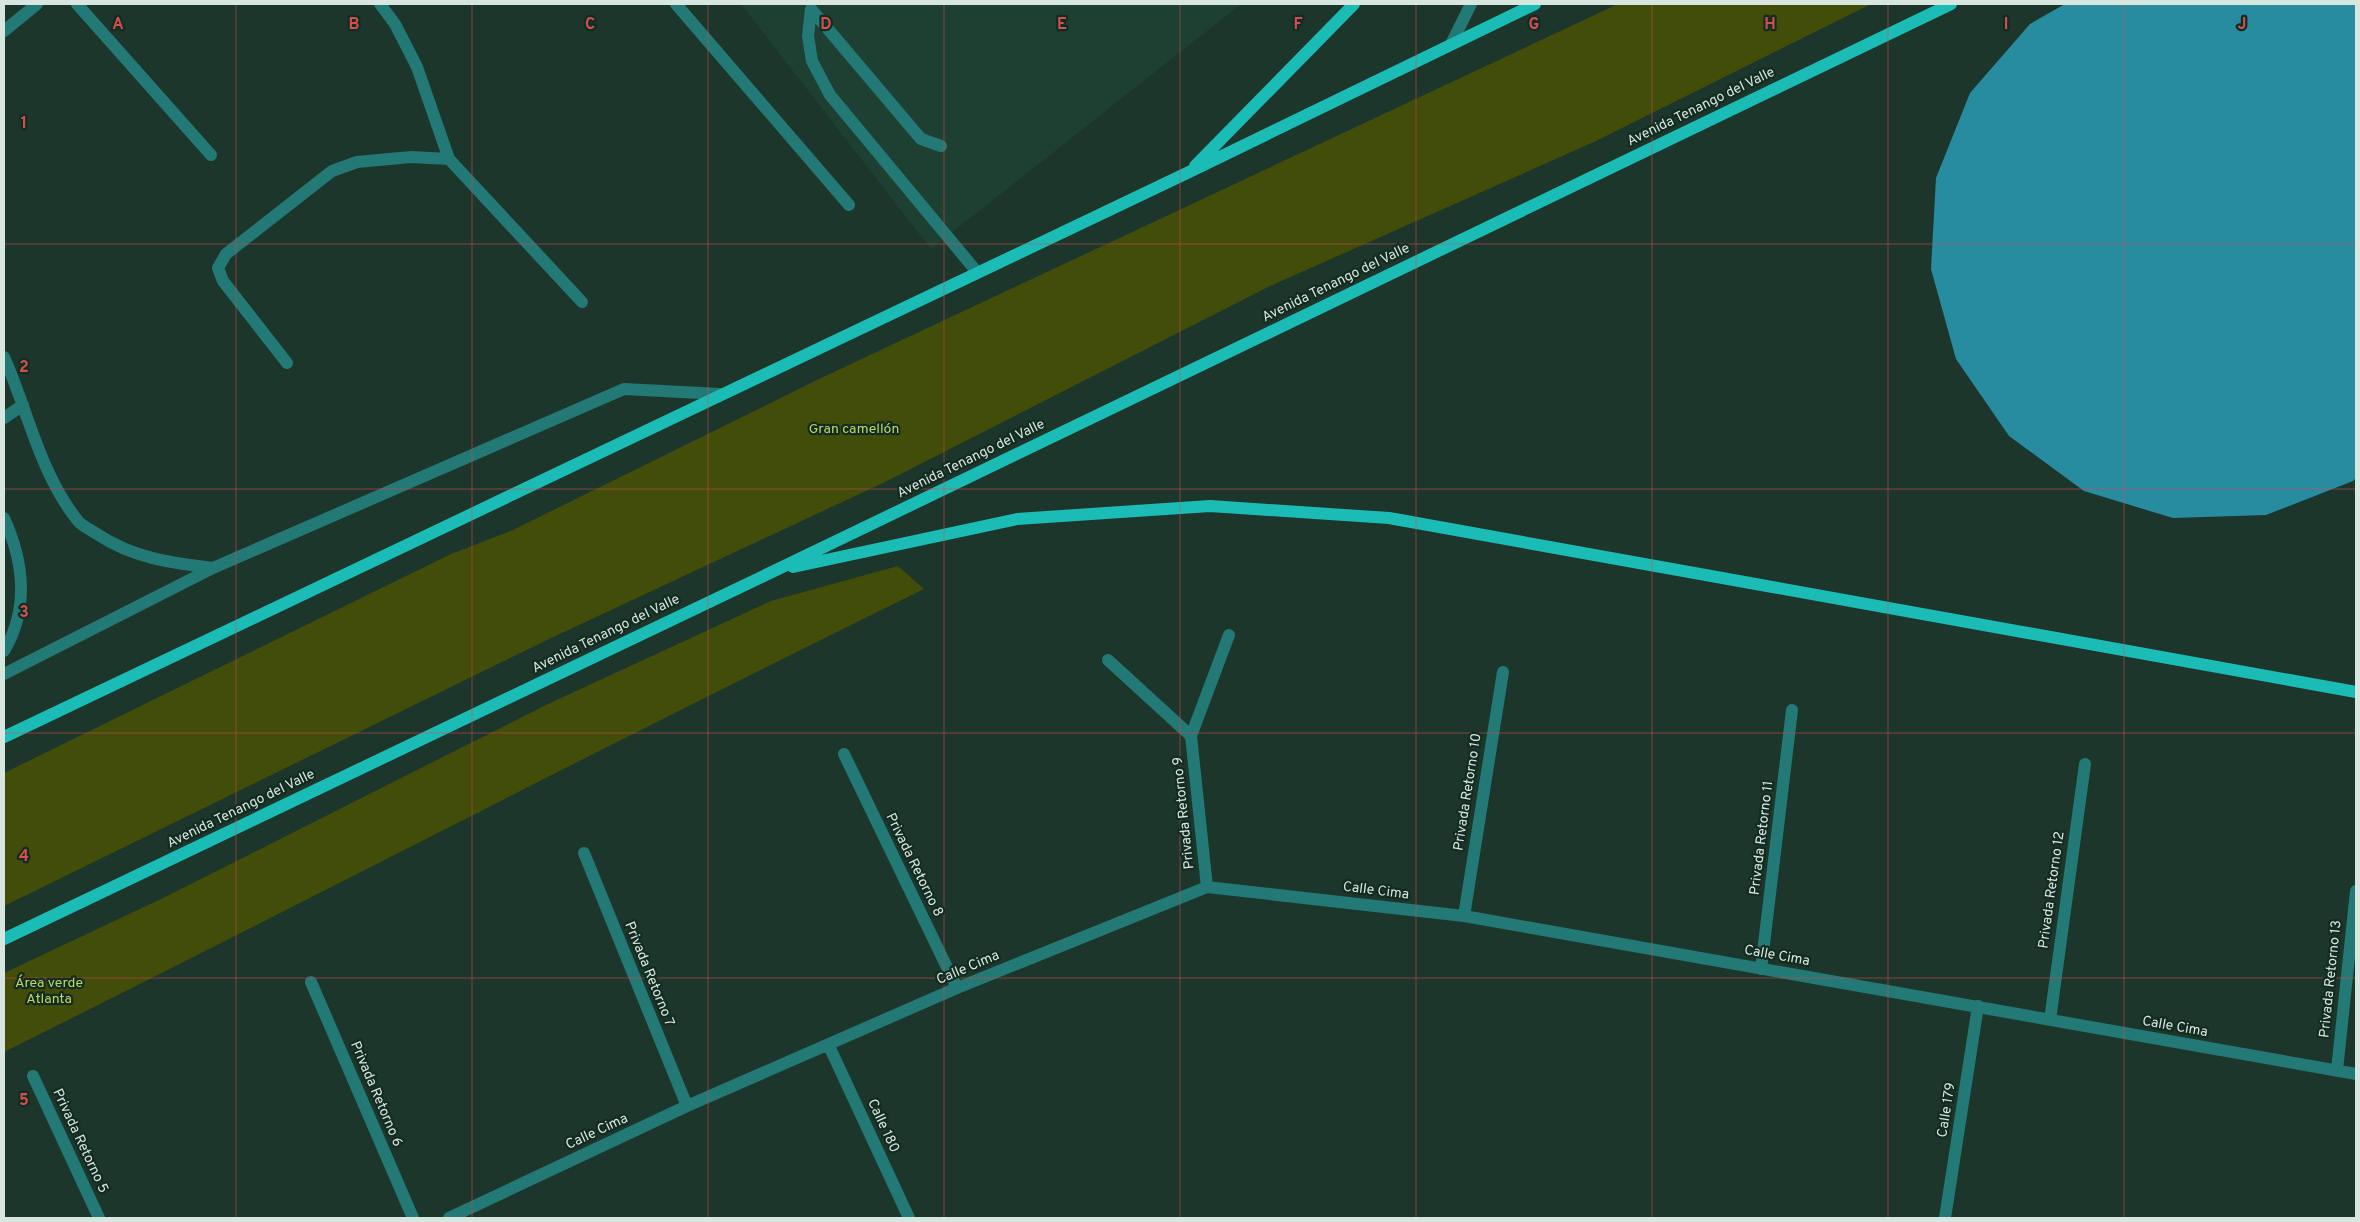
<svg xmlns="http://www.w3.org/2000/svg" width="2360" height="1222" viewBox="0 0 2360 1222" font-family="Overpass,sans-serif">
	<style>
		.built { fill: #1e4033 }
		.green { fill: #424d0a }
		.water { fill: #288ca0 }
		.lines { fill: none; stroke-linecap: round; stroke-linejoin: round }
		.minor { stroke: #237975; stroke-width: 12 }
		.major { stroke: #1cbcb6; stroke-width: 12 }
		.grid { fill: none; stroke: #d64e4d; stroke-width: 1; stroke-opacity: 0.55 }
		.labels { text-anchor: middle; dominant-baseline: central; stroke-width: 4.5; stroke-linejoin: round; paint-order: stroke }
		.street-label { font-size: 14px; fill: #d8e6e0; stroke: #132c22 }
		.park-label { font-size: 14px; fill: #bfd862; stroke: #132c22 }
		.grid-label { font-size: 16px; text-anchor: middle; font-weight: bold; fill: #d64e4d; stroke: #132c22; stroke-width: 4.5; stroke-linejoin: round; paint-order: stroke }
	</style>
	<rect width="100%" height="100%" fill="#1d362c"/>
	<path class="built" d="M741,4h500l-310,245z"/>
	<path class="green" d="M1618,4h253l-275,137 -328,146 -383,195 -336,157 -545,267v-133l447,-219 62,-24 306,-151z
		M898,566l26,23c-308,151 -613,310 -920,463v-79l157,-74 387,-195 223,-103z"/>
	<path class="water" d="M2065,4h291v474l-3,3 -87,34 -93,3 -89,-27 -75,-55 -53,-77 -25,-90 5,-91 34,-85 60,-69z"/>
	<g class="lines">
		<path class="minor" d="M77,4l134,151
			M380,4l15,20 22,43 32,92 133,143
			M676,4l173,201
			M811,9l-3,27 4,25 18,34 147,177
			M811,9l110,130 20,7
			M4,31l33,-27
			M1451,44l20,-40
			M4,357c24,54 36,117 74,164 4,5 13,9 19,13 36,24 74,29 116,34
			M287,363l-64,-82 -5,-13 8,-14 106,-83 25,-9 54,-5 38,2
			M4,418l19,-13
			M4,518c20,44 25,91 0,133
			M1108,660l83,76
			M4,674l209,-106 411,-179 96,5
			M844,754l113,234
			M584,853l103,253
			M1207,887l-16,-151 38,-101
			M1464,916l39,-244
			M1761,969l31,-259
			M311,982l102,236
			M2050,1020l35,-256
			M829,1046l80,172
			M2337,1070l19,-179
			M33,1076l66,142
			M449,1218l238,-112 270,-118 250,-101 257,29 892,158
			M1945,1218l33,-212"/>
		<path class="major" d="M1195,166l159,-162
			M793,567l224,-48 193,-13 179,12 967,174
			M4,737l1183,-564 348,-169
			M4,939l770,-368 1177,-567"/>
	</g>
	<path class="grid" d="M236,4v1214M472,4v1214M708,4v1214M944,4v1214M1180,4v1214M1416,4v1214M1652,4v1214M1888,4v1214M2124,4v1214M4,244h2352M4,489h2352M4,733h2352M4,978h2352"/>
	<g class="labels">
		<g class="street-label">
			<text transform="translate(1701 107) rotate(-26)">Avenida Tenango del Valle</text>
			<text transform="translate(1336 283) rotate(-26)">Avenida Tenango del Valle</text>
			<text transform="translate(971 459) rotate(-26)">Avenida Tenango del Valle</text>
			<text transform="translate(606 634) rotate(-26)">Avenida Tenango del Valle</text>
			<text transform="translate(1468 792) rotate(-81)">Privada Retorno 10</text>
			<text transform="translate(241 809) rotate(-26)">Avenida Tenango del Valle</text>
			<text transform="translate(1184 813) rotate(-96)">Privada Retorno 9</text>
			<text transform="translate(1762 838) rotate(-83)">Privada Retorno 11</text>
			<text transform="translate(914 865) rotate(64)">Privada Retorno 8</text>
			<text transform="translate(2052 890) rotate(-82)">Privada Retorno 12</text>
			<text transform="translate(1376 891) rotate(7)">Calle Cima</text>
			<text transform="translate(1777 956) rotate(10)">Calle Cima</text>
			<text transform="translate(968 968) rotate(-23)">Calle Cima</text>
			<text transform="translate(649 974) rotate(68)">Privada Retorno 7</text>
			<text transform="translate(2331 979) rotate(-84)">Privada Retorno 13</text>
			<text transform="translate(2175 1027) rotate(10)">Calle Cima</text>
			<text transform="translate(376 1094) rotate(67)">Privada Retorno 6</text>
			<text transform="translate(1947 1110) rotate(-81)">Calle 179</text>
			<text transform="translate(883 1126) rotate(65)">Calle 180</text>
			<text transform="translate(597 1132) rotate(-25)">Calle Cima</text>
			<text transform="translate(80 1141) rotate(65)">Privada Retorno 5</text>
		</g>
		<g class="park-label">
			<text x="854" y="429">Gran camellón</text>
			<text x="49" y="983">Área verde<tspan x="49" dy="16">Atlanta</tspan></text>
		</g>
	</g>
	<g class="grid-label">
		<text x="118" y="29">A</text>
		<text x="354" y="29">B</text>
		<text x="590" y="29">C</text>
		<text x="826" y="29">D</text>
		<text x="1062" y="29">E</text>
		<text x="1298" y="29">F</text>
		<text x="1534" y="29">G</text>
		<text x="1770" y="29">H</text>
		<text x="2006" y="29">I</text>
		<text x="2242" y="29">J</text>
		<text x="24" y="128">1</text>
		<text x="24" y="372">2</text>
		<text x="24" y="617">3</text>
		<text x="24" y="861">4</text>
		<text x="24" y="1105">5</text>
	</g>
	<rect width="2360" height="1222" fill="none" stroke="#d8e6e0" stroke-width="10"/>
</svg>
